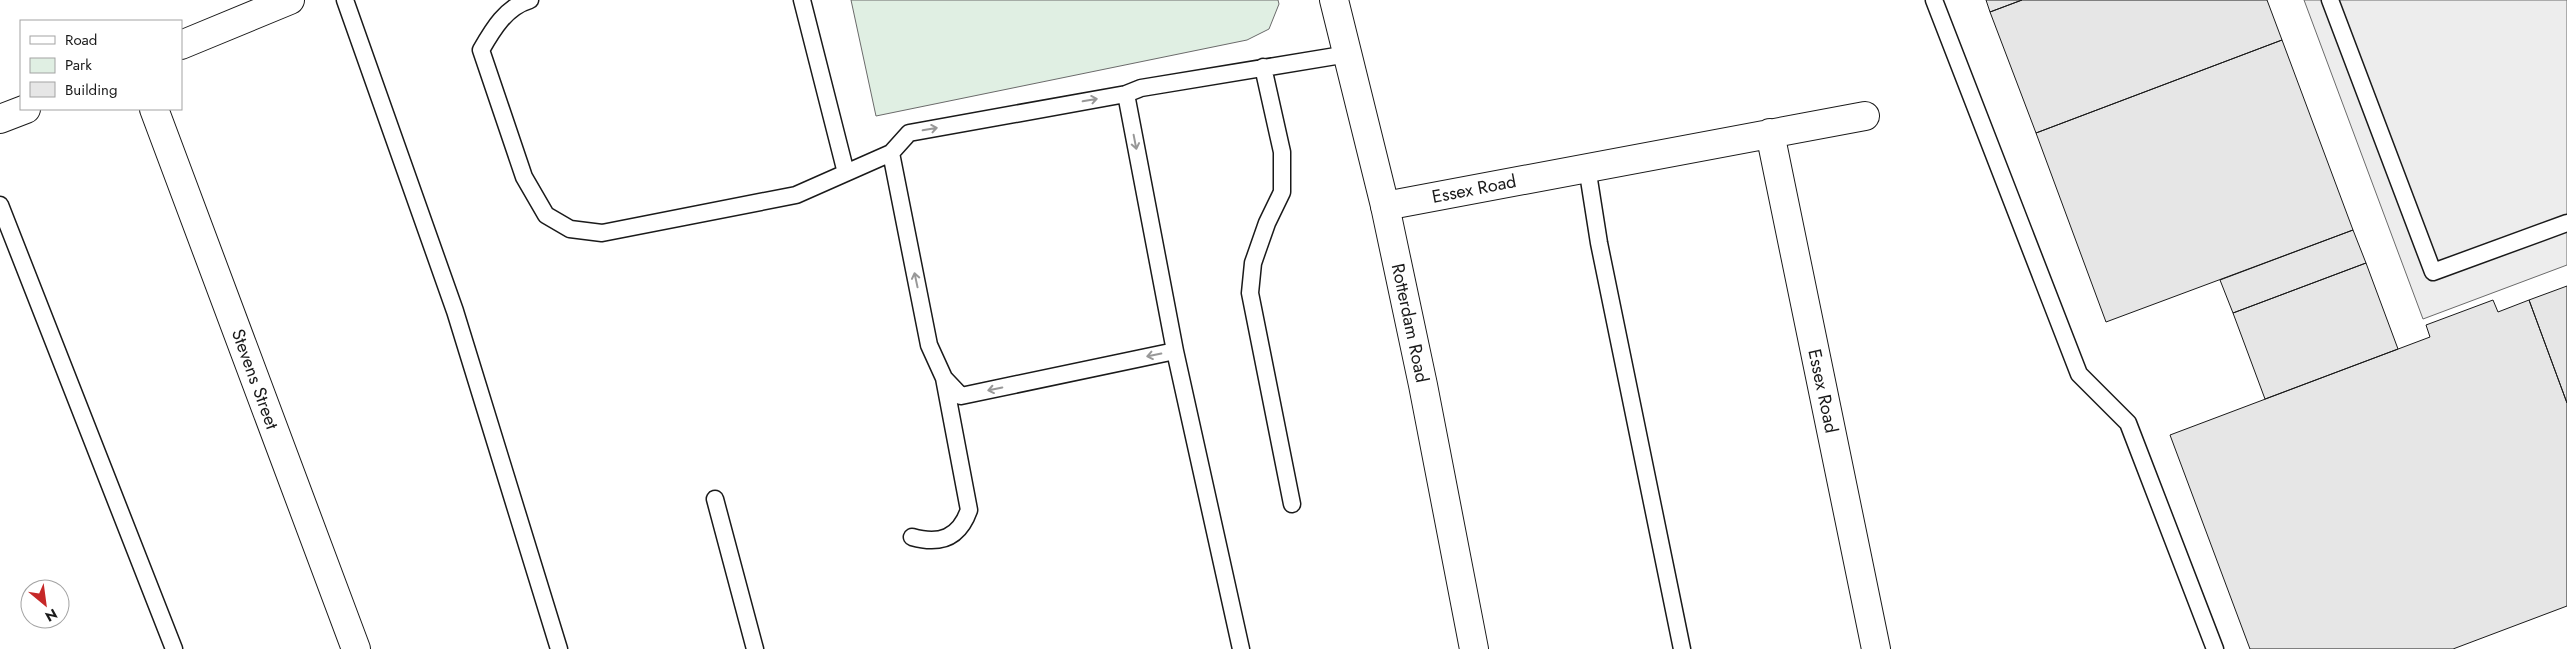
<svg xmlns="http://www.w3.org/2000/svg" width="2567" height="649" viewBox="0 0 2567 649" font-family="Jost,sans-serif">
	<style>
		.green { fill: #e0efe3; stroke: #6a6a6a }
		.parking { fill: #ededed; stroke: #6a6a6a }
		.building { fill: #e6e6e6; stroke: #1a1a1a }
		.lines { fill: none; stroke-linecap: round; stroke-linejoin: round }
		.lane-casing { stroke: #1a1a1a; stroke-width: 19 }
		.street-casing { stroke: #1a1a1a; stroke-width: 30 }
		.secondary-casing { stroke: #1a1a1a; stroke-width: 30 }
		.lane { stroke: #fff; stroke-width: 16 }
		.street { stroke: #fff; stroke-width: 28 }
		.secondary { stroke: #fff; stroke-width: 28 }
		.oneway { stroke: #989898 }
		.labels { text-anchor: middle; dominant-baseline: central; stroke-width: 4; stroke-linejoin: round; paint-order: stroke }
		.street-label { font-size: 18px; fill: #1a1a1a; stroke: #fff }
	</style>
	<rect width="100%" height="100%" fill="#fff"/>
	<path class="green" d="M851,0h427l1,4 -10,25 -22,11 -371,76z"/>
	<path class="parking" d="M2304,0h263v265l-144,54z"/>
	<path class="building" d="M1986,0h36l-32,12z
		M2022,0h245l15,40 -246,93 -46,-121z
		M2282,40l71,190 -247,92 -70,-189z
		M2353,230l13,33 -133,50 -13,-33z
		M2366,263l32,86 -133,50 -32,-86z
		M2567,286v117l-38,-103z
		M2493,300l5,12 31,-12 38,103v203l-114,43h-203l-80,-214 260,-98 -4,-12z"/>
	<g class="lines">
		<defs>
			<path id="lane" d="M345,0l110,311 104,338
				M530,0c-24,7 -37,29 -49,50l43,127 22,38 24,14 32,4 194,-38 95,-42 18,-20 217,-39 15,-6 207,-34
				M802,0l44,173
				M1934,0l145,374 49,49 87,226
				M2330,0l103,272 134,-49
				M1263,67l19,85v40l-15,31 -14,40 -3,30 42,211
				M891,153l38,192 15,33 17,18 214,-45 -49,-257
				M1587,167l12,76 83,406
				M0,205l174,444
				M1175,351l66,298
				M715,499l40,150
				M912,537c28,8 47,1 57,-27l-25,-132"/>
			<path id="street" d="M181,45l109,-45
				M154,109l202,540
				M0,119l26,-10
				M1770,133l106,516
				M1385,206l480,-90"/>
			<path id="secondary" d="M1334,0l51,206 38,179 51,264"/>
		</defs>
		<use href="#lane" class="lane-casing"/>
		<use href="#street" class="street-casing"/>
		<use href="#secondary" class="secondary-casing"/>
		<use href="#lane" class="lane"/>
		<use href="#street" class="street"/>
		<use href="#secondary" class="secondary"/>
	</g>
	<defs><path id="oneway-shaft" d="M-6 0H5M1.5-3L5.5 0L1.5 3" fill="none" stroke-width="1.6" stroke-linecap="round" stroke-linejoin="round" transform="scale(1.25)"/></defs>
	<g class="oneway">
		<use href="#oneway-shaft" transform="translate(1090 100) rotate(-10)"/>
		<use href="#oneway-shaft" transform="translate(930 129) rotate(-10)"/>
		<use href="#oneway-shaft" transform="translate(1135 142) rotate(79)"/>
		<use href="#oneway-shaft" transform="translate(916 280) rotate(-102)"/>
		<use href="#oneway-shaft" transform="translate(1154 355) rotate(169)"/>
		<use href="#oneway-shaft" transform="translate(995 389) rotate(168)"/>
	</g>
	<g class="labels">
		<g class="street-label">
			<text transform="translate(1474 189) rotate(-11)">Essex Road</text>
			<text transform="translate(1410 323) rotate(78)">Rotterdam Road</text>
			<text transform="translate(255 379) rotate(70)">Stevens Street</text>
			<text transform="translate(1823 391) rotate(78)">Essex Road</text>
		</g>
	</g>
	<rect x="20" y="20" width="162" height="90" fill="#ffffff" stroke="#a3a3a3"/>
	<rect x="30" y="36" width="25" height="8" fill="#ffffff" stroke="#a3a3a3"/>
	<text x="65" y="45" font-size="15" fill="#1a1a1a">Road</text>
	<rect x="30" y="58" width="25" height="15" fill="#e0efe3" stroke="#a3a3a3"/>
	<text x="65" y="70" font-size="15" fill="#1a1a1a">Park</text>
	<rect x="30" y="82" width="25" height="15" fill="#e6e6e6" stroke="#a3a3a3"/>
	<text x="65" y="95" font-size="15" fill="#1a1a1a">Building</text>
	<g transform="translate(45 604) rotate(151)"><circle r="24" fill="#ffffff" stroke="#a3a3a3"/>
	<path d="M0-4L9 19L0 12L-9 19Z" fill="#c62828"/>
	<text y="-8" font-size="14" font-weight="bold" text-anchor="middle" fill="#1a1a1a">N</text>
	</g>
</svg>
